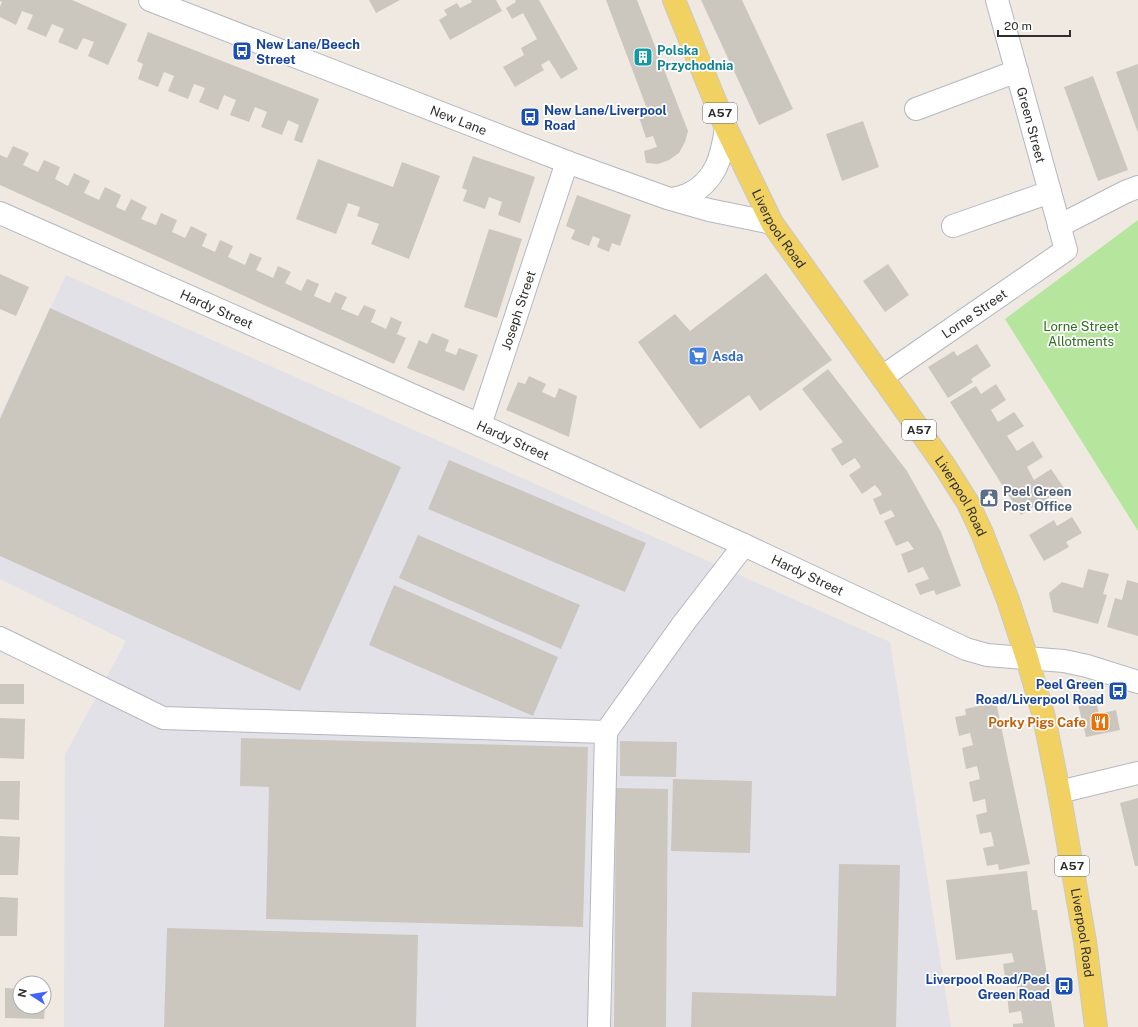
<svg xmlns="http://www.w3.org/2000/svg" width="1138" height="1027" viewBox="0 0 1138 1027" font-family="'Public Sans',sans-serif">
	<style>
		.industrial { fill: #e3e1e8 }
		.green { fill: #b6e59e }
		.building { fill: #cbc7bf }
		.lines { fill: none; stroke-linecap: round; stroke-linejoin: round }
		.minor-casing { stroke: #b4b7c1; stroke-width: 24 }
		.major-casing { stroke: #c9c9c9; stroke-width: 24 }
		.minor { stroke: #fff; stroke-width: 22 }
		.major { stroke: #f2d163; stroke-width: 22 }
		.labels { text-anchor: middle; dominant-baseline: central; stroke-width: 3.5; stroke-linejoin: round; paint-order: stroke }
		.shield { fill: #fff; stroke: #6d6d6d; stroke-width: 1 }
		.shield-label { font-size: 12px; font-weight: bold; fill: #2e2e2e }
		.transit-label { font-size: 13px; font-weight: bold; fill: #164399; stroke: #fff; text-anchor: start }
		.culture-label { font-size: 13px; font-weight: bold; fill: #0d838f; stroke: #fff; text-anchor: start }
		.street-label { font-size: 13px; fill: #2e2e2e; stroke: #fff }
		.park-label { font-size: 13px; fill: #2c6e1b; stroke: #fff }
		.shop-label { font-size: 13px; font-weight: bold; fill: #366cbe; stroke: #fff; text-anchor: start }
		.service-label { font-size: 13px; font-weight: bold; fill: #4e5e75; stroke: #fff; text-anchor: start }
		.food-label { font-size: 13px; font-weight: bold; fill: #c56008; stroke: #fff; text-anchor: end }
	</style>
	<rect width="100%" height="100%" fill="#efe9e1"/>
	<path class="industrial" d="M66,275l824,367 61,385h-887l1,-272 61,-114 -126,-62v-163z"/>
	<path class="green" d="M1138,220v311l-133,-212z"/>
	<path class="building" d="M0,0h72l55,24 -19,41 -20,-9 6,-14 -11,-4 -6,12 -19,-8 6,-13 -12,-5 -6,13 -19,-8 6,-14 -11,-4 -6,14 -16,-8v-10l2,-5 -2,-1z
		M369,0h31l-24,13z
		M471,0h25l6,11 -52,29 -11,-20 8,-5 -3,-5 13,-7 3,5 12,-6z
		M515,0h24l39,69 -17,10 -12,-19 -8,5 3,5 -29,17 -12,-20 21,-12 -3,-7 16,-9 -14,-26 -11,6 -6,-11 10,-6z
		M606,0h31l51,131 -3,11 -6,11 -10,7 -11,4 -12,-1 -2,-12 13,-4 -4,-11 -7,2 -7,-21 10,-3z
		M701,0h41l51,109 -34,16z
		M148,32l171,67 -17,44 -8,-3 5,-15 -11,-5 -6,15 -21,-8 6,-15 -12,-5 -6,15 -19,-7 6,-15 -12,-5 -6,15 -19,-8 6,-14 -11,-4 -6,15 -20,-8 6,-15 -10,-4 -6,15 -20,-8 5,-15 -6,-3z
		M1138,64v69l-22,-61z
		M1093,76l35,94 -30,11 -34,-94z
		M863,121l16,46 -37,14 -16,-47z
		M13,146l16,7 -6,12 15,7 6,-12 16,7 -5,12 13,7 6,-13 16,8 -6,12 15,7 6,-13 16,8 -5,12 9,4 6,-12 16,8 -6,12 15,6 5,-12 16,7 -5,12 13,6 6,-12 16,8 -5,12 13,6 5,-12 13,6 -5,11 17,8 5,-12 12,5 -6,12 17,8 5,-12 13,6 -6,11 16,8 6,-12 12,5 -5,12 16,7 5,-11 12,5 -6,12 17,7 6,-11 12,5 -5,12 15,7 5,-12 11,5 -5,12 9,4 -12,26 -394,-179v-30l7,3z
		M473,156l62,21 -15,46 -22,-8 4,-13 -13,-5 -4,12 -22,-8 4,-11 -5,-2z
		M318,159l75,28 9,-25 38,14 -31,83 -38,-15 8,-20 -22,-8 3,-9 -12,-4 -12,31 -40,-15z
		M577,195l54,20 -11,31 -8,-3 -3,9 -12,-5 3,-8 -7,-3 -4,10 -18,-7 4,-9 -9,-4z
		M489,229l33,10 -25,79 -33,-11z
		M888,264l21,31 -24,17 -22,-31z
		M766,273l66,87 -72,51 -11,-16 -49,34 -62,-87 37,-28 15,17z
		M0,274l29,13 -13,29 -16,-7z
		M50,308l351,159 -101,224 -300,-135v-137z
		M432,333l17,7 -4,11 11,4 3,-7 19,7 -14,36 -57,-23 12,-28 8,4z
		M977,344l14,22 -20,13 2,3 -25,16 -20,-31 26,-16 3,5z
		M828,369l79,102 34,61 20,54 -25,9 -2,-5 -14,5 -5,-11 14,-5 -6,-12 -15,6 -7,-19 13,-5 -1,-1 -5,-7 -12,5 -12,-25 11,-5 -4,-6 -11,5 -7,-16 9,-4 -2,-4 -5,-6 -13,9 -13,-19 12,-8 -6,-9 -13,8 -11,-17 12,-7 -41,-53z
		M529,376l17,8 -4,8 13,6 4,-10 18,8 -8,41 -63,-27 12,-28 7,2z
		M996,384l10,16 -15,10 7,12 16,-10 10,14 -17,10 10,15 16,-10 10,16 -16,10 7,13 17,-11 13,19 -43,27 -71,-113 26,-16 5,8z
		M449,460l197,83 -21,49 -197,-83z
		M1072,517l10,16 -16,9 3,5 -25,14 -15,-26 25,-15 3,6z
		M418,535l162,70 -19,44 -162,-71z
		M1088,569l21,5 -6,20 4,1 -9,29 -45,-12 -4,-19 13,-11 21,6z
		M1127,580l11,3v53l-31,-9 8,-29 7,2z
		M394,585l164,72 -25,59 -164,-71z
		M0,684h24v20h-24z
		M1095,696l4,18 17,-4 4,20 -34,7 -9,-37z
		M996,702l34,162 -31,6 -1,-6 -11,2 -4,-18 11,-2 -3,-14 -11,2 -4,-19 11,-3 -2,-13 -12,3 -4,-20 11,-3 -3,-13 -11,3 -4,-21 11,-3 -3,-12 -11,3 -4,-19 11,-2 -1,-6z
		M0,718l25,1 -1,40 -24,-1z
		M241,738l347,9 -5,180 -317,-8 3,-132 -29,-1z
		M620,741l57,1 -1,35 -56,-1z
		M673,779l79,2 -2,72 -79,-2z
		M0,781h20l-1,39 -19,-1z
		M616,788l52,1 -2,238h-52z
		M1138,798v68h-3l-15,-63z
		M0,836l20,1 -2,38h-18z
		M839,864l61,1 -4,162h-205l1,-35 144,4z
		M1027,871l5,39h5l18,117h-42v-3l10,-1 -2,-12 -12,2 -2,-19 11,-2 -2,-11 -10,2 -3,-19 11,-2 -2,-9 -56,7 -10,-80z
		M0,897l18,1 -1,38h-17z
		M167,928l251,7 -2,92h-252z
		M5,988l15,1v18h25l-1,12 -39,-1z"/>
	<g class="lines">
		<defs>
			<g id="minor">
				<path id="s1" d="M150,0l417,162 100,36 42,12 63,13"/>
				<path d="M916,109l101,-38"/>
				<path d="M672,199c5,-1 10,-2 15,-4 29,-13 35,-39 39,-67"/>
				<path id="s2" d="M0,213l480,212 264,120 222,104 21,6 77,6 23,5 51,16"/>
				<path d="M953,226l97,-34"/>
				<path d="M1059,226l66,-34 13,-5"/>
				<path id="s3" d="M882,377l184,-127 -69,-250"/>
				<path id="s4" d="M480,425l87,-263"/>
				<path d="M0,638l163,80 443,14"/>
				<path d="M1059,792l79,-19"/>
				<path d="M599,1027l7,-295 77,-108 61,-79"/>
			</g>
			<g id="major">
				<path id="s5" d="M674,0l52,128 46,95 110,154 62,88 24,38 14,30 26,67 19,58 17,59 15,75 26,149 11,86"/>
			</g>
		</defs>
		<use href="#minor" class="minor-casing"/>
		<use href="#major" class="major-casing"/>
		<use href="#minor" class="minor"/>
		<use href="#major" class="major"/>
	</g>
	<defs>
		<symbol id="bus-square" viewBox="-11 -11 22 22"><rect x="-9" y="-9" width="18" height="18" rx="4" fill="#1a4fb4" stroke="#fff"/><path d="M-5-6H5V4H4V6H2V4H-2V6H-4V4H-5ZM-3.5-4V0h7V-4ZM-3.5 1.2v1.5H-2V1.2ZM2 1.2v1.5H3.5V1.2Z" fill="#fff"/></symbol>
		<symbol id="building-square" viewBox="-11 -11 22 22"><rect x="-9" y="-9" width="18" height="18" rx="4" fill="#0f9aa8" stroke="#fff"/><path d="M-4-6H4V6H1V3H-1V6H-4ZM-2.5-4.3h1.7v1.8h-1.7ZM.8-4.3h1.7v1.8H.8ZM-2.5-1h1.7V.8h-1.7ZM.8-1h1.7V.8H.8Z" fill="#fff"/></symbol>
		<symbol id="supermarket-square" viewBox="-11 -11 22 22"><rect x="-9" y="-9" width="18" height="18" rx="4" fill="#3f7fe0" stroke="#fff"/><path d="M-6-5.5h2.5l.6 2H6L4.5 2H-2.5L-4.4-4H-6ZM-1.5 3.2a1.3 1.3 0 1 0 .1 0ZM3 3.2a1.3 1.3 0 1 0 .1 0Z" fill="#fff"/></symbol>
		<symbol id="civic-square" viewBox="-11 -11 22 22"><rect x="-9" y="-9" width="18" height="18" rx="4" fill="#5c6f8a" stroke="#fff"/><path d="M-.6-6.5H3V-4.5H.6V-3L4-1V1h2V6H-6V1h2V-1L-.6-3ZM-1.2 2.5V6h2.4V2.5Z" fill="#fff"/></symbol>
		<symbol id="restaurant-square" viewBox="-11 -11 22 22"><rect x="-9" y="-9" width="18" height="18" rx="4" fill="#e8710a" stroke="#fff"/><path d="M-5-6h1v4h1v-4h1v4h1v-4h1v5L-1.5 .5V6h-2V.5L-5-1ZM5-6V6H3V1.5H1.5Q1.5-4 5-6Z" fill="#fff"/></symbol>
	</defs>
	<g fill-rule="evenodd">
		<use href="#bus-square" x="231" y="40" width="22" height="22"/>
		<use href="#building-square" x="632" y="46" width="22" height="22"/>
		<use href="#bus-square" x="519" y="106" width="22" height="22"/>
		<use href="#supermarket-square" x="687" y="345" width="22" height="22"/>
		<use href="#civic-square" x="978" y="487" width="22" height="22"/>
		<use href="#bus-square" x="1107" y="680" width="22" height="22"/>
		<use href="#restaurant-square" x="1089" y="711" width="22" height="22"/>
		<use href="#bus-square" x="1053" y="975" width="22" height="22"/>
	</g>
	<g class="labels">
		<g class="shield">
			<rect x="703" y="103" width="34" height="20" rx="3"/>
			<rect x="902" y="420" width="34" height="20" rx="3"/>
			<rect x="1055" y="856" width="34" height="20" rx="3"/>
		</g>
		<g class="shield-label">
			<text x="720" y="113">A57</text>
			<text x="919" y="430">A57</text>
			<text x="1072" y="866">A57</text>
		</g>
		<g class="transit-label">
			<text x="256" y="44">New Lane/Beech<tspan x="256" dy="15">Street</tspan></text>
			<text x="544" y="110">New Lane/Liverpool<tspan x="544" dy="15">Road</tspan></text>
			<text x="1104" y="684" text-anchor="end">Peel Green<tspan x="1104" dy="15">Road/Liverpool Road</tspan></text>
			<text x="1050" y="979" text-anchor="end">Liverpool Road/Peel<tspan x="1050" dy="15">Green Road</tspan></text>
		</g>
		<g class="culture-label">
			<text x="657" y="50">Polska<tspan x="657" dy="15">Przychodnia</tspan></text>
		</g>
		<g class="street-label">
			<text stroke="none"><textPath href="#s1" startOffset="331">New Lane</textPath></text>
			<text transform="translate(1031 125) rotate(75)">Green Street</text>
			<text stroke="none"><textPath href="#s5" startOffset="252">Liverpool Road</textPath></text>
			<text stroke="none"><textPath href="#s2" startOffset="237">Hardy Street</textPath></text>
			<text stroke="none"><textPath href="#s4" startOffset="121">Joseph Street</textPath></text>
			<text stroke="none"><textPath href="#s3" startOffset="112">Lorne Street</textPath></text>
			<text stroke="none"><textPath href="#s2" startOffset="561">Hardy Street</textPath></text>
			<text stroke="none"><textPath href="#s5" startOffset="576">Liverpool Road</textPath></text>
			<text stroke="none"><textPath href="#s2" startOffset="885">Hardy Street</textPath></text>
			<text stroke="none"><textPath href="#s5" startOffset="1032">Liverpool Road</textPath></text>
		</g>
		<g class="park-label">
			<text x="1081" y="326">Lorne Street<tspan x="1081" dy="15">Allotments</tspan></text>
		</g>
		<g class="shop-label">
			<text x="712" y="356">Asda</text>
		</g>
		<g class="service-label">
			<text x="1003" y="491">Peel Green<tspan x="1003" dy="15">Post Office</tspan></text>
		</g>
		<g class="food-label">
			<text x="1086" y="722">Porky Pigs Cafe</text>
		</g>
	</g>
	<g transform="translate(32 995) rotate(282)"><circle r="19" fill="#ffffff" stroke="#ababab"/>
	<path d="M0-3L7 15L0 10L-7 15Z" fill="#4264fb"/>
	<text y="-6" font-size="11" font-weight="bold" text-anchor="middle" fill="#2e2e2e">N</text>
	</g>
	<path d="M998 30v6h72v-6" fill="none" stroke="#2e2e2e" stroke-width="2"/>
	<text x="1004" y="30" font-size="12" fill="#2e2e2e" stroke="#ffffff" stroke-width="3" paint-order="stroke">20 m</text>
</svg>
